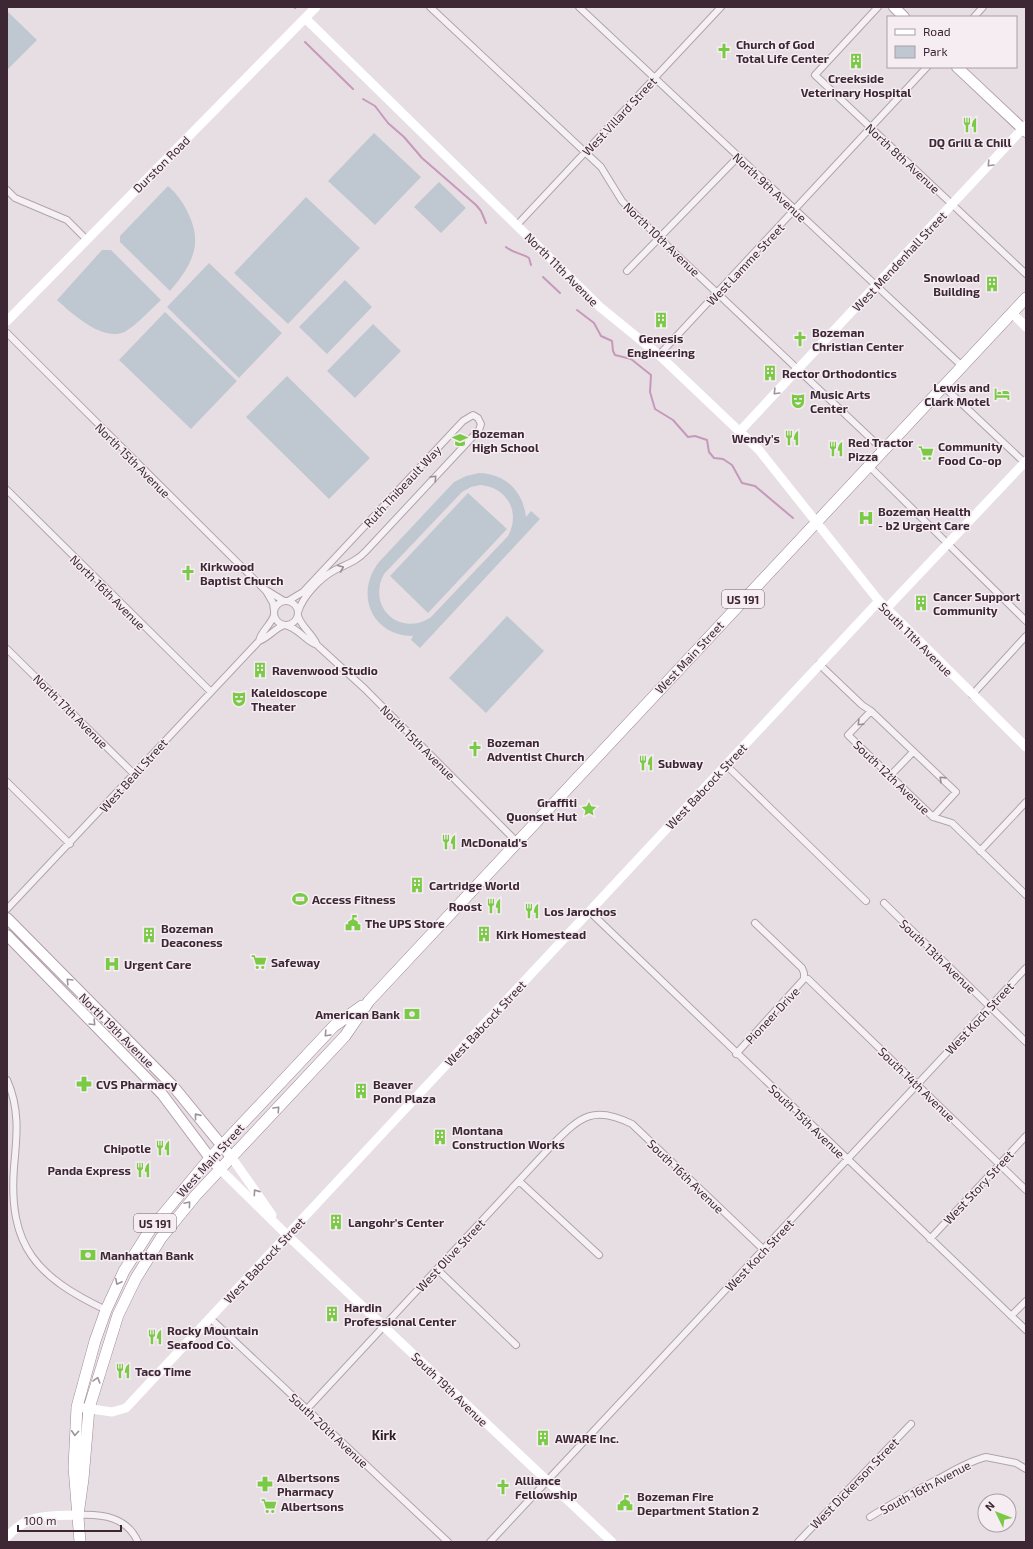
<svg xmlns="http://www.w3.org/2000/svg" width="1033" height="1549" viewBox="0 0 1033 1549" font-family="'Exo 2',sans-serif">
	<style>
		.green { fill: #bfc8d1; fill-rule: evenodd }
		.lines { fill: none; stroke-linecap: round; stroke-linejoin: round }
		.stream { stroke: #c699ba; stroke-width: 2 }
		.street-casing { stroke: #b1a3ac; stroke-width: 8 }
		.primary-casing { stroke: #b29dab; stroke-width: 12 }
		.highway-casing { stroke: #9d8695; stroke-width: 12 }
		.street { stroke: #f5f0f3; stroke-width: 6 }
		.secondary { stroke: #fff; stroke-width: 9 }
		.primary { stroke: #fff; stroke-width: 10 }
		.highway { stroke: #fff; stroke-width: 11 }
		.oneway { stroke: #9e939a }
		.oneway2 { stroke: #998c94 }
		.labels { text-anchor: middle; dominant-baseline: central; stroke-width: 3; stroke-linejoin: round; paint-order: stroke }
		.shield { fill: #f5edf2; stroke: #74626e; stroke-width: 1 }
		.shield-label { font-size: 11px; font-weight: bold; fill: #3d2735 }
		.poi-label { font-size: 12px; font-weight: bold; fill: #3d2735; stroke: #f5edf2; text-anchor: start }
		.street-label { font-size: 12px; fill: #3d2735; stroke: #f5edf2 }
		.neighbourhood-label { font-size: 13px; font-weight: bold; fill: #2e1a26; stroke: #f5edf2 }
	</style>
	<rect width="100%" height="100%" fill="#e7dee4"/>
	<path class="green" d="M7,11l30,29 -30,30z
		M374,133l47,44 -46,48 -47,-44z
		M439,182l27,26 -25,25 -27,-26z
		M168,186c9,8 15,16 20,27 16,32 3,53 -18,78l-50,-49v-6z
		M306,197l54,51 -72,76 -54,-51z
		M102,250h9l50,50c-11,10 -22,23 -35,31 -21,13 -55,-18 -69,-31z
		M209,263l73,70 -43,45 -72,-71z
		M345,280l27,27 -45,47 -28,-27z
		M165,312l72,69 -46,48 -72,-69z
		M373,324l28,27 -46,47 -28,-27z
		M287,376l83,82 -41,41 -83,-82z
		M479,473c27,1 44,18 47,44l5,-6 9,8 -120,129 -9,-8 2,-4c-41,0 -59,-42 -34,-74l75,-80 12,-6zM480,485c27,2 41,27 28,51l-78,82c-32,19 -63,-12 -46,-44l78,-82 9,-5z
		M468,493l39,36 -79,84 -38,-37z
		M507,616l37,35 -58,62 -37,-35z"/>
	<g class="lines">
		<path class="stream" d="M295,8l1,-1
			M305,42l48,47
			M363,99l12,7 13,17 16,14 18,21 54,47 5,6 5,12
			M506,247c7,6 15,6 23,11l2,7
			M543,277l17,16
			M577,310l17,13 7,13 11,5 1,10 2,4 16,4 20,16 -1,17 5,17 18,11 15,17 7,-1 12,4 2,12 5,6 9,1 9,6 10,18 13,3 38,32"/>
		<defs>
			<path id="street" d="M430,7l171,160 21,34 37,37 224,212
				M579,7l383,359
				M878,7l-63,68 211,199
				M974,17l9,-10
				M7,190l8,8 52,22 20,20
				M517,225l204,-218
				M627,271l110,-113
				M7,333l259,258 7,12 1,8
				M659,355l268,-288
				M943,386l83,78
				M869,466l157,155
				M7,490l204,202
				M266,590l18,11
				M274 613a12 12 0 1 1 24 0a12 12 0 1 1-24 0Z
				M288,601l15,-9 160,-171 10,-6 5,3 3,6 -2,6 -113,121c-9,10 -19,13 -31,19 -15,8 -32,26 -37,42
				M298,616c4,12 15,18 19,29
				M285,625c14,3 20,16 32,20l48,44 151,152
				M259,641c2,-10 12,-16 15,-26
				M7,649l127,125
				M819,664l43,41 9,6 85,81 -23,25
				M972,695l54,-59
				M871,711l-23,24 85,82 19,6 74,72
				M726,765l140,136
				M890,776l23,-24
				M7,782l63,62
				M980,851l46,-49
				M884,903l142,139
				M7,909l252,-268c9,-3 15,-12 25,-16
				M589,911l437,419
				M808,979l218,211
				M736,1054l68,-75v-6l-2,-5 -47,-45
				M7,1080c13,29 10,56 7,87 -6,80 23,110 92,143
				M519,1181l80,74
				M930,1239l96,-103
				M437,1269l79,76
				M1011,1316l15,-15
				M210,1318l238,224
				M307,1409l246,-265c28,-28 41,-39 79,-20l132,126
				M78,1515c25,-1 49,2 60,27
				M870,1517c22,-14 45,-26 68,-38 15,-8 31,-18 48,-22l30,6 10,6
				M490,1542l536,-574
				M798,1542l113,-118"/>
			<path id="primary" d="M894,7l10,10
				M957,67l69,65
				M7,918l166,168 59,72
				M7,935l155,159 48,64 10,11"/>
			<path id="highway" d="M78,1515l5,-36 6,-71 29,-93 18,-37 25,-40 35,-43 149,-159 24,-35 657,-703
				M80,1542l-6,-75 3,-60 18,-66 11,-31 18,-39 26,-41 60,-72 124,-132 28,-20"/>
		</defs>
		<use href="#street" class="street-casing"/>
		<use href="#primary" class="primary-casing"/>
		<use href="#highway" class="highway-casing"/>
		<use href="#street" class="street"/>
		<path class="secondary" d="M305,18l295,289 59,48 100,95 120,151 147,146
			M1012,313l14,14
			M7,321l309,-314
			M740,431l286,-306
			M886,609l140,-148
			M232,1158l40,57
			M220,1169l67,66 325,307
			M84,1408l28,4 14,-4 753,-807
			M7,1537c21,-24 42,-21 71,-22"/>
		<use href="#primary" class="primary"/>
		<use href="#highway" class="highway"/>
	</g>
	<defs><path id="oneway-chevron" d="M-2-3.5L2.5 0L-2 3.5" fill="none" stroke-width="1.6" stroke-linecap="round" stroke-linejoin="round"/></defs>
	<g class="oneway">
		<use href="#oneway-chevron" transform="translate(990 164) rotate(133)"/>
		<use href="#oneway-chevron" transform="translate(776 392) rotate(134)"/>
		<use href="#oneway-chevron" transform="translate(69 981) rotate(-134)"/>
		<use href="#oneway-chevron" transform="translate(93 1023) rotate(46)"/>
		<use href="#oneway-chevron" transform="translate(327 1034) rotate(133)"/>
		<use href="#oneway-chevron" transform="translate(277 1109) rotate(-47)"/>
		<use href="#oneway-chevron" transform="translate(197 1116) rotate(-129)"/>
		<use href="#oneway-chevron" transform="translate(256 1192) rotate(-125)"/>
		<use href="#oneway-chevron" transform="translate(188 1204) rotate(-50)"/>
		<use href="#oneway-chevron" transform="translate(118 1282) rotate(117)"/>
		<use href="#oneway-chevron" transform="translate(97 1380) rotate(-74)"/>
		<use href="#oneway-chevron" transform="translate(75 1433) rotate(94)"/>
	</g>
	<g class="oneway2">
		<use href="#oneway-chevron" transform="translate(434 478) rotate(-47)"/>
		<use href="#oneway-chevron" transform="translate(341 568) rotate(-23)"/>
		<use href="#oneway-chevron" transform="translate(860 723) rotate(134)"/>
		<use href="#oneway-chevron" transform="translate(942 779) rotate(-136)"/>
	</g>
	<defs>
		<symbol id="church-bare" viewBox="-9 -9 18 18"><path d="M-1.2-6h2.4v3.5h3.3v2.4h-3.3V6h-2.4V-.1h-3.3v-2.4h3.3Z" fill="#7aca45" stroke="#f5edf2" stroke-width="2.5" paint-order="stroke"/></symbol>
		<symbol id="building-bare" viewBox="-9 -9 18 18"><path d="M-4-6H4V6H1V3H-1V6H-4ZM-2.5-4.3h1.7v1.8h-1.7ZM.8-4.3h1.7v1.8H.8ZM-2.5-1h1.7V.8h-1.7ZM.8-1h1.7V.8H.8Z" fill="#7aca45" stroke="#f5edf2" stroke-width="2.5" paint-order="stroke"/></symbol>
		<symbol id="restaurant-bare" viewBox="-9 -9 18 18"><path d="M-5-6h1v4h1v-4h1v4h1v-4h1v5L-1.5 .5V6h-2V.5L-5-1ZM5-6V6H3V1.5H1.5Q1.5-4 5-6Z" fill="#7aca45" stroke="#f5edf2" stroke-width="2.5" paint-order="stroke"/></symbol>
		<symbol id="hotel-bare" viewBox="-9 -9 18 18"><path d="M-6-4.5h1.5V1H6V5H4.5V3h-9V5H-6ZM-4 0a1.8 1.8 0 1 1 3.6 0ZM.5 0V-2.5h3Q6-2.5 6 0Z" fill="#7aca45" stroke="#f5edf2" stroke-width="2.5" paint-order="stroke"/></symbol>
		<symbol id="theatre-bare" viewBox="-9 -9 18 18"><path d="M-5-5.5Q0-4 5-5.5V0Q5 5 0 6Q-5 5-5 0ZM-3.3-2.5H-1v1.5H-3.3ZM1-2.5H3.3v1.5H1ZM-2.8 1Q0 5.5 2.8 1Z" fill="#7aca45" stroke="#f5edf2" stroke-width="2.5" paint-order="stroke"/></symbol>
		<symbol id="school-bare" viewBox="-9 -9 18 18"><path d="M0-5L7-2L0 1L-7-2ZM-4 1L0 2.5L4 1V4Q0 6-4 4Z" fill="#7aca45" stroke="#f5edf2" stroke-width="2.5" paint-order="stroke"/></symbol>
		<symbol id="supermarket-bare" viewBox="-9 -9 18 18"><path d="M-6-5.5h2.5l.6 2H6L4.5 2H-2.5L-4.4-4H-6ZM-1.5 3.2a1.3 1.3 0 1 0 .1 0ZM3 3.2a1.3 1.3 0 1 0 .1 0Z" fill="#7aca45" stroke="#f5edf2" stroke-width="2.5" paint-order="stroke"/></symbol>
		<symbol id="hospital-bare" viewBox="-9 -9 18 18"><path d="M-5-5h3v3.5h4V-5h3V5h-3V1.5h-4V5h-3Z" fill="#7aca45" stroke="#f5edf2" stroke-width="2.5" paint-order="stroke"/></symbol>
		<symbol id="sight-bare" viewBox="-9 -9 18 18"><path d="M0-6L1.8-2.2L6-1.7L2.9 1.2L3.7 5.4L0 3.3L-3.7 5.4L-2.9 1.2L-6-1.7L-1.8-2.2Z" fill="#7aca45" stroke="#f5edf2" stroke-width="2.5" paint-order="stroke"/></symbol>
		<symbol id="stadium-bare" viewBox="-9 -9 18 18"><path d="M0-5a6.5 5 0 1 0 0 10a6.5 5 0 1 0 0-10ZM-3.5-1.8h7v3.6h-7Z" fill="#7aca45" stroke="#f5edf2" stroke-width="2.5" paint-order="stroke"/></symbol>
		<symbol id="civic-bare" viewBox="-9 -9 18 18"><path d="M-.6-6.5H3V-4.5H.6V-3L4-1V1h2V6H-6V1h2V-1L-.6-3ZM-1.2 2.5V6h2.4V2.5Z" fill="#7aca45" stroke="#f5edf2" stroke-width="2.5" paint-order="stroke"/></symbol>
		<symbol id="bank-bare" viewBox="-9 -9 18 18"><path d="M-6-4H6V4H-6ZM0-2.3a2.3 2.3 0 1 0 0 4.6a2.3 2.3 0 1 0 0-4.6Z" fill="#7aca45" stroke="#f5edf2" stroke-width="2.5" paint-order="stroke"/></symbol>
		<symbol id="pharmacy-bare" viewBox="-9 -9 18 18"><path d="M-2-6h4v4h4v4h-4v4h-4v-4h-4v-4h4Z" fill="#7aca45" stroke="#f5edf2" stroke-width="2.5" paint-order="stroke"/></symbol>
	</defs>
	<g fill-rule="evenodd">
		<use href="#church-bare" x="713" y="40" width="22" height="22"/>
		<use href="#building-bare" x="845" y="50" width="22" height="22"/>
		<use href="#restaurant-bare" x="959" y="114" width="22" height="22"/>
		<use href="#building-bare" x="981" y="273" width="22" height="22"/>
		<use href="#building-bare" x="650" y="309" width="22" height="22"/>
		<use href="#church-bare" x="789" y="328" width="22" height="22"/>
		<use href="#building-bare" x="759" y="362" width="22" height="22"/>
		<use href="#hotel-bare" x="991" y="383" width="22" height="22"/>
		<use href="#theatre-bare" x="787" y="390" width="22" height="22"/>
		<use href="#restaurant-bare" x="781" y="427" width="22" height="22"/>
		<use href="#school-bare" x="449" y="429" width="22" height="22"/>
		<use href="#restaurant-bare" x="825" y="438" width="22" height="22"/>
		<use href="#supermarket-bare" x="915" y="442" width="22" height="22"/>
		<use href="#hospital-bare" x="855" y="507" width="22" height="22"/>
		<use href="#church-bare" x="177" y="562" width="22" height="22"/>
		<use href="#building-bare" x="910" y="592" width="22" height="22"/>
		<use href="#building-bare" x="249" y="659" width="22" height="22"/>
		<use href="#theatre-bare" x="228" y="688" width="22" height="22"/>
		<use href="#church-bare" x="464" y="738" width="22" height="22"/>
		<use href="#restaurant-bare" x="635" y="752" width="22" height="22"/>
		<use href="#sight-bare" x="578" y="798" width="22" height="22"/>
		<use href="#restaurant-bare" x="438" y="831" width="22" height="22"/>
		<use href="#building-bare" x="406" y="874" width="22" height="22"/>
		<use href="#stadium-bare" x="289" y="888" width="22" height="22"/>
		<use href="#restaurant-bare" x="483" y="895" width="22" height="22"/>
		<use href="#restaurant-bare" x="521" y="900" width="22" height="22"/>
		<use href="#civic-bare" x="342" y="912" width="22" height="22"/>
		<use href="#building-bare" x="473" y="923" width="22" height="22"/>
		<use href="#building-bare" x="138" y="924" width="22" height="22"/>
		<use href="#supermarket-bare" x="248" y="951" width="22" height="22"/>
		<use href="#hospital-bare" x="101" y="953" width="22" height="22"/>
		<use href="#bank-bare" x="401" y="1003" width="22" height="22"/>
		<use href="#pharmacy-bare" x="73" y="1073" width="22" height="22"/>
		<use href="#building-bare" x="350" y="1080" width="22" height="22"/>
		<use href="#building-bare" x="429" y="1126" width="22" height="22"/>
		<use href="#restaurant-bare" x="152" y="1137" width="22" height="22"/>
		<use href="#restaurant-bare" x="132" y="1159" width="22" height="22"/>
		<use href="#building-bare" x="325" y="1211" width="22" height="22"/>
		<use href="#bank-bare" x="77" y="1244" width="22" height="22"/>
		<use href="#building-bare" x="321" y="1303" width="22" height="22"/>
		<use href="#restaurant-bare" x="144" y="1326" width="22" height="22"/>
		<use href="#restaurant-bare" x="112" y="1360" width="22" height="22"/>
		<use href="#building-bare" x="532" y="1427" width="22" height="22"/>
		<use href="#pharmacy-bare" x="254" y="1473" width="22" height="22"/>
		<use href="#church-bare" x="492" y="1476" width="22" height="22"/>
		<use href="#civic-bare" x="614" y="1492" width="22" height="22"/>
		<use href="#supermarket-bare" x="258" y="1495" width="22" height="22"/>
	</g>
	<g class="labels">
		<g class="shield">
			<rect x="722" y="590" width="42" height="18" rx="3"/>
			<rect x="134" y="1214" width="42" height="18" rx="3"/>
		</g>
		<g class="shield-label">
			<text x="743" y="599">US 191</text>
			<text x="155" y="1223">US 191</text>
		</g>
		<g class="poi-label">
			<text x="736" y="44">Church of God<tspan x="736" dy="14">Total Life Center</tspan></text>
			<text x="856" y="78" text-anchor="middle">Creekside<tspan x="856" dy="14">Veterinary Hospital</tspan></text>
			<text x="970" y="142" text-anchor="middle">DQ Grill &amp; Chill</text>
			<text x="980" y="277" text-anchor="end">Snowload<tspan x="980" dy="14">Building</tspan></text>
			<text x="812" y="332">Bozeman<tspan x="812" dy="14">Christian Center</tspan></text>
			<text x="661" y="338" text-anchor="middle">Genesis<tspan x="661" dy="14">Engineering</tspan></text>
			<text x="782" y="373">Rector Orthodontics</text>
			<text x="990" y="387" text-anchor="end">Lewis and<tspan x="990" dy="14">Clark Motel</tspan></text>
			<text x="810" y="394">Music Arts<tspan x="810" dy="14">Center</tspan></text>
			<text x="472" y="433">Bozeman<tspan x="472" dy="14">High School</tspan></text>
			<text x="780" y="438" text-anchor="end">Wendy's</text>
			<text x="848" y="442">Red Tractor<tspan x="848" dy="14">Pizza</tspan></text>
			<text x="938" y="446">Community<tspan x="938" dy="14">Food Co-op</tspan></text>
			<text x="878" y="511">Bozeman Health<tspan x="878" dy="14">- b2 Urgent Care</tspan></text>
			<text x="200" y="566">Kirkwood<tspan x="200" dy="14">Baptist Church</tspan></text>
			<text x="933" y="596">Cancer Support<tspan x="933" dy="14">Community</tspan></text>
			<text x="272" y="670">Ravenwood Studio</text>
			<text x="251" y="692">Kaleidoscope<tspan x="251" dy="14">Theater</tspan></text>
			<text x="487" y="742">Bozeman<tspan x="487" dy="14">Adventist Church</tspan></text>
			<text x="658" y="763">Subway</text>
			<text x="577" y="802" text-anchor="end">Graffiti<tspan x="577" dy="14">Quonset Hut</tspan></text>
			<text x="461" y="842">McDonald's</text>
			<text x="429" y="885">Cartridge World</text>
			<text x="312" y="899">Access Fitness</text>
			<text x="482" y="906" text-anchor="end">Roost</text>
			<text x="544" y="911">Los Jarochos</text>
			<text x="365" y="923">The UPS Store</text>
			<text x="161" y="928">Bozeman<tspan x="161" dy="14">Deaconess</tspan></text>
			<text x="496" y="934">Kirk Homestead</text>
			<text x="271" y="962">Safeway</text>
			<text x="124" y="964">Urgent Care</text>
			<text x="400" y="1014" text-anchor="end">American Bank</text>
			<text x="96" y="1084">CVS Pharmacy</text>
			<text x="373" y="1084">Beaver<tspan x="373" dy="14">Pond Plaza</tspan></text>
			<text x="452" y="1130">Montana<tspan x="452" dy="14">Construction Works</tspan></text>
			<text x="151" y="1148" text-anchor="end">Chipotle</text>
			<text x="131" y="1170" text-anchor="end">Panda Express</text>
			<text x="348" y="1222">Langohr's Center</text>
			<text x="100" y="1255">Manhattan Bank</text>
			<text x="344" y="1307">Hardin<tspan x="344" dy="14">Professional Center</tspan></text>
			<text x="167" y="1330">Rocky Mountain<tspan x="167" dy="14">Seafood Co.</tspan></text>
			<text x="135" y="1371">Taco Time</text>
			<text x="555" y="1438">AWARE Inc.</text>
			<text x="277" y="1477">Albertsons<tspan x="277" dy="14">Pharmacy</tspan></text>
			<text x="515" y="1480">Alliance<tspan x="515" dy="14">Fellowship</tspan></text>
			<text x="637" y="1496">Bozeman Fire<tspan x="637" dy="14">Department Station 2</tspan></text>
			<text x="281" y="1506">Albertsons</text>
		</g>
		<g class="street-label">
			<text transform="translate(619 116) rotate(-47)">West Villard Street</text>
			<text transform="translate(903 158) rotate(43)">North 8th Avenue</text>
			<text transform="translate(161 164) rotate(-45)">Durston Road</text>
			<text transform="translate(770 187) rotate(43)">North 9th Avenue</text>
			<text transform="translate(662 239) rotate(44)">North 10th Avenue</text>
			<text transform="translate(899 261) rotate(-47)">West Mendenhall Street</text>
			<text transform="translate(745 264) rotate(-47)">West Lamme Street</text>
			<text transform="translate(562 269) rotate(45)">North 11th Avenue</text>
			<text transform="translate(133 460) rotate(45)">North 15th Avenue</text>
			<text transform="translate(402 486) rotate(-47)">Ruth Thibeault Way</text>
			<text transform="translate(108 592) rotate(45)">North 16th Avenue</text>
			<text transform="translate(916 639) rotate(45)">South 11th Avenue</text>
			<text transform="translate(689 657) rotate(-47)">West Main Street</text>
			<text transform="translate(71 711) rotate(45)">North 17th Avenue</text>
			<text transform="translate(418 742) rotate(45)">North 15th Avenue</text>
			<text transform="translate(133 775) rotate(-48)">West Beall Street</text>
			<text transform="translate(892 777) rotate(44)">South 12th Avenue</text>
			<text transform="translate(706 786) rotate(-47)">West Babcock Street</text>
			<text transform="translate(938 956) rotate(44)">South 13th Avenue</text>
			<text transform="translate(772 1015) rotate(-47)">Pioneer Drive</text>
			<text transform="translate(979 1018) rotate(-47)">West Koch Street</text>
			<text transform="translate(485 1023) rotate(-47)">West Babcock Street</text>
			<text transform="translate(117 1030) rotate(45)">North 19th Avenue</text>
			<text transform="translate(917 1084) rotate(44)">South 14th Avenue</text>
			<text transform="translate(807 1121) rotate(44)">South 15th Avenue</text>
			<text transform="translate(210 1160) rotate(-48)">West Main Street</text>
			<text transform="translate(686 1176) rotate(44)">South 16th Avenue</text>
			<text transform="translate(978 1187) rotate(-47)">West Story Street</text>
			<text transform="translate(450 1255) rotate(-47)">West Olive Street</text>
			<text transform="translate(759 1255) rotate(-47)">West Koch Street</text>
			<text transform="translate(264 1260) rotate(-47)">West Babcock Street</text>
			<text transform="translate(450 1389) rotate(44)">South 19th Avenue</text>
			<text transform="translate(329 1430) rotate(43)">South 20th Avenue</text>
			<text transform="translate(854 1483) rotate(-46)">West Dickerson Street</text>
			<text transform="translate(925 1487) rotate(-28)">South 16th Avenue</text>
		</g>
		<g class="neighbourhood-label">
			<text x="384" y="1435">Kirk</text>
		</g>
	</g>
	<rect width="1033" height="1549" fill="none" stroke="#3d2735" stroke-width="16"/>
	<rect x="887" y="16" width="130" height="52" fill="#f5edf2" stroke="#ab9ea6"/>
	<rect x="895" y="29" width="20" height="6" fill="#ffffff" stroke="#ab9ea6"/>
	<text x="923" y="36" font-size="12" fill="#3d2735">Road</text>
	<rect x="895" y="46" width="20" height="12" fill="#bfc8d1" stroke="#ab9ea6"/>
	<text x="923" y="56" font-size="12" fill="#3d2735">Park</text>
	<g transform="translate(997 1513) rotate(313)"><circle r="19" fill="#f5edf2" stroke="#ab9ea6"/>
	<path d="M0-3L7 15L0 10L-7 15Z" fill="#7aca45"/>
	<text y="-6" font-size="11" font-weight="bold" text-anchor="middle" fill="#3d2735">N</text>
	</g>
	<path d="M18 1525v6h103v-6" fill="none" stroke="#3d2735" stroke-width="2"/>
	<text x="24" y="1525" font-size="12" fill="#3d2735" stroke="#f5edf2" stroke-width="3" paint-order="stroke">100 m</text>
</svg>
